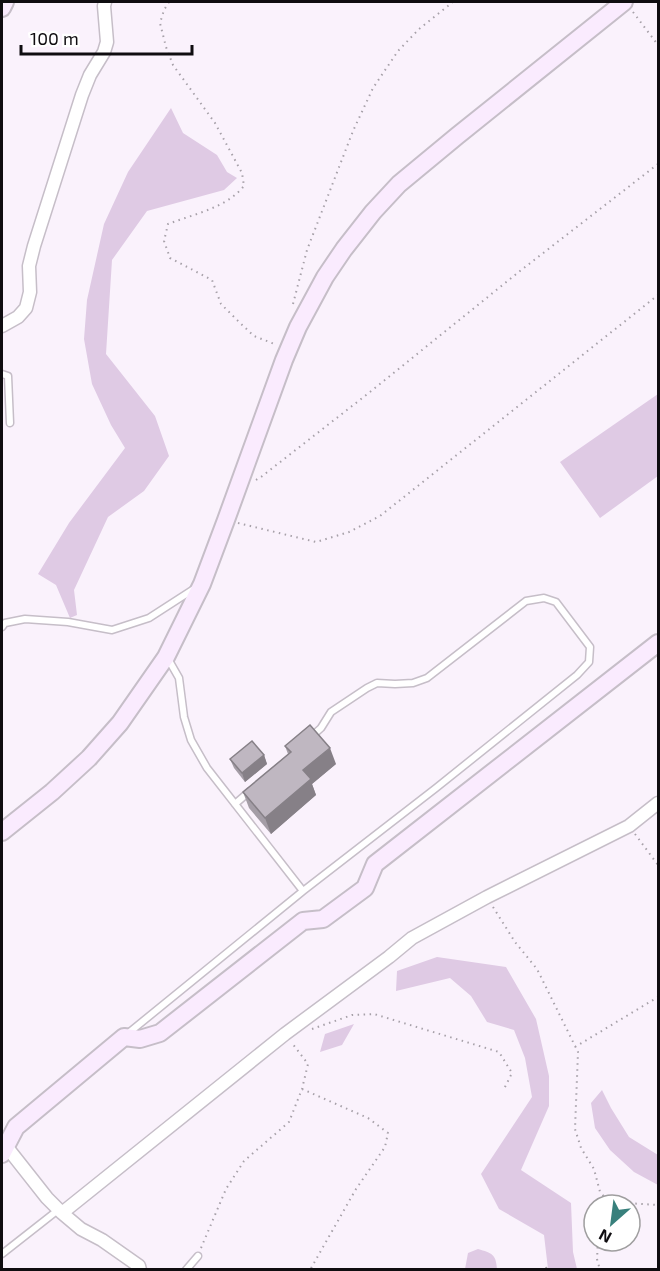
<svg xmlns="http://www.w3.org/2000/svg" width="660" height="1271" viewBox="0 0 660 1271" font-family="'Exo 2',sans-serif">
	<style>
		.green { fill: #dfcae4 }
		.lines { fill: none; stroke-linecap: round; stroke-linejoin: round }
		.lane-casing { stroke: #c6bec8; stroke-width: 9 }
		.street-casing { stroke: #c6bec8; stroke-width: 15 }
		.secondary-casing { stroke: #c6bec8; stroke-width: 20 }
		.path { stroke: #a7a1a9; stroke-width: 2; stroke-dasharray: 1.5 4.5; stroke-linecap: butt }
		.lane { stroke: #fff; stroke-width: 6 }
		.street { stroke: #fff; stroke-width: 12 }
		.secondary { stroke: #faebfe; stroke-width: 16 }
		.wall { fill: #a49da6 }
		.shaded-wall { fill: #868087 }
		.building { fill: #bfb7c1; stroke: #868087; stroke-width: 1.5 }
	</style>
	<rect width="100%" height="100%" fill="#faf2fc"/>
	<path class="green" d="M171,108l12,25 34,22 10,17 10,6 -13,12 -77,21 -35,49 -6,94 49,62 14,40 -25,35 -36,26 -34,73 3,25 -7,3 -14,-33 -18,-11 31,-51 56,-75 -14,-23 -19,-41 -8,-45 3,-39 17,-76 24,-52z
		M658,394v82l-58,42 -40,-56z
		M437,957l69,10 30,52 13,57v30l-28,64 50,33 2,49 4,17h-29l-4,-34 -45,-26 -18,-35 51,-77 -7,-39 -11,-28 -27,-8 -16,-26 -21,-18 -54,13 1,-20z
		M354,1024l-12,21 -22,7 5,-18z
		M602,1090l9,18 18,29 29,18v30l-24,-13 -24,-22 -15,-22 -4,-25z
		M478,1249c14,4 18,5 19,20h-32l3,-16z"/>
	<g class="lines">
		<defs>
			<path id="lane" d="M2,374l6,2 2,47
				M2,627l3,-4 20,-4 43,3 44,8 37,-12 48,-31
				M167,657l12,21 5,39 7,23 16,28 96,123
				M235,804l15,-13
				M126,1035l177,-144 133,-103 141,-113 12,-13 1,-15 -34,-45 -12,-4 -18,3 -99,77 -14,5 -18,1 -18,-1 -10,5 -36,24 -10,16 -9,8
				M2,1254l56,-44
				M186,1270l12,-14"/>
			<path id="street" d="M2,326l16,-9 8,-9 4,-16 -1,-26 5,-20 48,-151 8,-20 14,-23 3,-10 -3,-36 1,-4
				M2,1141l45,57 15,15 19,16 21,11 37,26 1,4
				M62,1213l223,-179 104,-77 23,-19 75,-41 142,-71 29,-23"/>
			<path id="secondary" d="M2,8l3,-6
				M2,832l50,-40 37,-34 31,-35 46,-66 36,-73 24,-64 58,-160 14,-33 27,-50 19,-28 29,-37 26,-28 58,-48 167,-134
				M2,1154l14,-27 108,-90 16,2 20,-6 143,-112 20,-2 42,-31 10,-24 283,-221"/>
		</defs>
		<use href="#lane" class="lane-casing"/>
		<use href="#street" class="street-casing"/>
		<use href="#secondary" class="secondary-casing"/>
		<path class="path" d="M169,2l-5,8 -4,13 6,24 7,18 42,58 27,50 2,13c-18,22 -50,28 -76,38l-4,17 6,17 42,22 9,24 18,18 15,14 23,9
			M633,12l25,33
			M293,304l14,-54 46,-119 20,-43 25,-37 21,-22 34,-27
			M256,480l5,-3 109,-85 150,-121 138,-107
			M238,523l78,19 33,-10 31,-16 278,-221
			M635,834l23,31
			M493,907l22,35 22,27 41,83 -3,77 6,19 13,21 6,23 9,10 49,3
			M312,1029l40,-14 22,-1 125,38 13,21 -8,16
			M575,1047l83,-50
			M302,1089l66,29 20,15 -3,14 -29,42 -46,81
			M598,1241l-1,18 3,11
			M201,1248l25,-59 18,-28 45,-39 13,-33 6,-25 -16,-21
			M546,1267l1,3"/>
		<use href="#lane" class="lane"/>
		<use href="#street" class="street"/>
		<use href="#secondary" class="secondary"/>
	</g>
	<path class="wall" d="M285,746l51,18 -24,20 4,11 -45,39 -22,-26 -6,-16 45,-38z
		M264,755l3,9 -22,18 -11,-14 -4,-9z"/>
	<path class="shaded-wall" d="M330,748l6,16 -24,20 4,11 -45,39 -6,-16 38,-48z
		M264,755l3,9 -22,18 -3,-9z"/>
	<path class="building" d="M310,725l20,23 -27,22 8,9 -46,39 -22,-26 48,-40 -6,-6z
		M252,741l12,14 -22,18 -12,-14z"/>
	<rect width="660" height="1271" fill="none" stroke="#0f0d10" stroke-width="6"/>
	<g transform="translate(612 1223) rotate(208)"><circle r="28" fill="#ffffff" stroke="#9f9e9f" stroke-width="1.5"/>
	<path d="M0-4.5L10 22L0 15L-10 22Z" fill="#38807c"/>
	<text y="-9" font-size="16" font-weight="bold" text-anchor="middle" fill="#0f0d10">N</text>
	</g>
	<path d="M21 45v9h171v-9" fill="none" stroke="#0f0d10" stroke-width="3"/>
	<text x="30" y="45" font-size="18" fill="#0f0d10" stroke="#ffffff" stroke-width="4.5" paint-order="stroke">100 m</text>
</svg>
